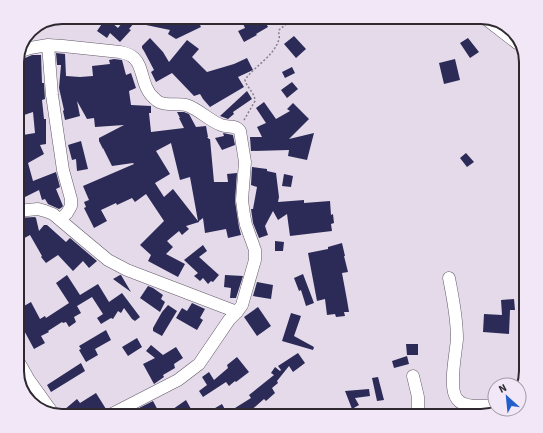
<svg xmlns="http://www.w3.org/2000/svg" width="543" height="433" viewBox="0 0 543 433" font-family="'Source Sans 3',sans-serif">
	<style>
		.building { fill: #2c2b57; fill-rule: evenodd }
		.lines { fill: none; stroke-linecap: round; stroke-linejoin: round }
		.minor-casing { stroke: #635b68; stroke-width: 13 }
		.path { stroke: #87808a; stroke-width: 1.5; stroke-dasharray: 2 2; stroke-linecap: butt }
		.minor { stroke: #fff; stroke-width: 12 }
		.rim { fill: none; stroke: #2d292f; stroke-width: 2 }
	</style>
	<rect width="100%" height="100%" fill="#e4dae9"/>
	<path class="building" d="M127,17h2l5,6 -5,6 2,1 -11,12 -10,-9 -3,5 -10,-7 9,-13 12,10z
		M148,17h48l5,10 -25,12 -8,-5 2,-4 -24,-5z
		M240,17h23l5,10 -12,7 1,1 -13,7 -6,-11 7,-3z
		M294,36l12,13 -10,9 -12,-14z
		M150,38l13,14 6,10 18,-22 12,9 -7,8 15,15 27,-8 13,-6 6,12 -15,7 6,10 -34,20 -7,-8 -3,-5 -6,2 -22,-23 -16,9 -5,-10 3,-2 -10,-19 -2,-3v-2z
		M468,38l11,14 -9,6 -10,-15z
		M56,53l9,1 1,22 14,1 13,-1 -1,-10 18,-2 -1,-4 5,-1 8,1 4,15 5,-2 5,15 -7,3 2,14 20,1v7h-2l2,19 33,-4 -5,-10h1l-3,-6h7l5,2 7,13 10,-1 2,11 -1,1h1l1,1h1l4,43h14l-1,-8 10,-1 -2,28 4,26 2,8 -13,3 -2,-9 -21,4 -2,-15 -4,3v1l-13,4 3,3 -7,6 -3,-4 -12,10 6,6 -7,7 19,10 -7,13 -30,-16 3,-6 -11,-10 24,-24 -18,-27 -11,8 -3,-4 -15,7 -1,-2 -15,7 6,11 -13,7 -10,-20 2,-1 -2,-5 5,-2 -6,-14 51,-22 -1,-1 -21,3 -9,-18v1l-4,-8v-3l25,-13 -29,2 -1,-9 -7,1 -10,-18 3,15 -15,4 -2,-9 1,-1 -5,-22 2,-23h-4zM171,143l9,37 10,-3 8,44 -25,-32 -9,8 -9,-14 15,-9 -14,-23z
		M32,55h9l1,28h2l1,16 -3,1 2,19h2v25l-6,1 4,9 -16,9 5,18 23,-9 4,15 -4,2 7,17 -2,2 -2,1 -11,-5 -3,-5 -3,1 -3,-10 -22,11v-65l18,-3 -2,-21 -9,3 -3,-11 -4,1v-36l8,-3v-8z
		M455,59l5,21 -16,4 -5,-21z
		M292,67l3,6 -10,5 -3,-6z
		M292,82l6,7 -11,9 -6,-8z
		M247,91l5,8 -19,13 1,2 -6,5 -8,-3z
		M264,102l12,17 14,-8 -3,-2 6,-6 16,16 -20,20 25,-6 -7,27 -19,-4 1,-6 -38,1 -1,-14h12l-5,-10 9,-4 -10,-15z
		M223,133l10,2 2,10 -13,5 -7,-12 9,-2z
		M81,141l7,28 -11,2 -1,-12 -4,1 -4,-15z
		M466,153l8,9 -7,5 -7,-9z
		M252,167l15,2v2l9,2 3,24 -1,5 26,-2v3l26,-2 1,14 2,-1 1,9 -3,1 1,7 -42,5 -3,-22 -9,6 -5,-9 -8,15 3,9 -9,3 -6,-15 -2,-14h2l4,-22 -6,-2z
		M284,174l9,2 -2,11 -9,-1z
		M35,217l1,1 3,13 5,-6h3l19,17 4,-4 27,23 -8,7 -6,-7 -10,10 -15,-16 -12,8 -5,-6 1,-1 -12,-21 -13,7v-24z
		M275,241l9,1 -1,9h-8z
		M342,243l3,13h-1l4,16 -6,1 5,27 2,12h-5l1,4 -9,1 -1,-3 -8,1 -2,-16 -8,2 -9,-48 20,-4v-2z
		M203,245l4,6 -8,6 20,18 -6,7 -2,-1 -3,3 -5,-6 -3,3 -6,-5 4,-3 -14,-13z
		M303,274l11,29 -8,3 -5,-16 -2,1 -5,-13z
		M67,275l13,20 18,-11 11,18 13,-9 18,24 -5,4 -3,-2 -8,-11 -3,5 -3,-2 -5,8 -2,-1 -10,6 -4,-6 6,-4 -11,-17 -15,9 4,7 -7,4 2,5 -7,5 -3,-5 -3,1 -1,-1 -14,9 1,1 -8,4 4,7 -11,6 -14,-26h2l-5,-10v-3l14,-8 9,17 5,-3 1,2 23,-15 -13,-20z
		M120,275h1l10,17 -18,-13z
		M225,275l18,1 -7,22h-6l1,-10 -7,-1z
		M257,282l16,3 -2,14 -18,-3z
		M148,286l5,2 10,7 -2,4 4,3 -5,10 -20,-14z
		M514,299l1,11h-5l-1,24 -26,-2 1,-18 18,1 -1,-15z
		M192,303l13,6 -5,9 3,2 -6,10 -21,-12 6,-10 5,3z
		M168,305l9,6 -15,25 -9,-5v-3l9,-16z
		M258,307l13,19 -14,10 -13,-19z
		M291,313l10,3 -7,20 20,11 -1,3 -31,-9z
		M106,330l5,10 -16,9 3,6 -12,7 -7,-12 2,-1 -2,-3z
		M137,338l5,9 -14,9 -6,-9z
		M406,344h12v11h-11z
		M151,345l12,10 13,-8 7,11 -9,6 1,4 -12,7 1,2 -10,7 -11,-20 12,-6 -9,-7z
		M298,353l7,10 -12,9 -4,-6 -12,15 1,2 -6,5 3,5 -9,8 -2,-2 -15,13 2,4h-38l-3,-5 12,-7 5,9 24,-15 -2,-3 25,-20 -3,-2 4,-6 5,4 1,-1 -3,-4z
		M407,356l2,8 -15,4 -2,-7z
		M237,357l12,15 -13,10 -1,-1 -6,5 -3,-4 -23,15 -4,-6 8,-6 -5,-8 7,-5 5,8 14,-12 -1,-3z
		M81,363l4,8 -34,21 -4,-7z
		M378,377l6,23 -7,1 -5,-23z
		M369,389l1,7 -15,2 4,7 -7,4 -7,-18z
		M96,393l10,16 -4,3 -1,4h-31l-6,-6 13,-11 3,4z
		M186,400l5,9 3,-1 3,8h-34z
		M153,401l8,15h-18l-4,-8z"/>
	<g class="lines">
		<defs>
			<path id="minor" d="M486,19l31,24
				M48,45l4,50 11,75 8,29v7l-4,7 -7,7
				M21,51l9,-3 18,-3 15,1 57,6c5,1 10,2 14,6 10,9 7,29 20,40 2,2 3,3 5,4 8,4 19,1 27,3 13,4 22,15 35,20 7,3 14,-1 19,6l5,31 -3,38 2,15 2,10 9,25v10l-13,45 -5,7 -8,8 -30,44 -21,16 -70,36
				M17,211l21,-2 7,2 8,3 19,16 36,30 19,10 110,42
				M449,278c4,21 8,39 8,61 -1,14 -9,49 0,60 7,10 27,7 38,6
				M17,359l12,21 23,32
				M413,376l5,21v19"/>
		</defs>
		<use href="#minor" class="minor-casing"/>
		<path class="path" d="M244,120l11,-19c0,-8 -8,-13 -10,-21 10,-15 29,-23 34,-41 1,-4 -1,-6 0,-9l16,-13"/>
		<use href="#minor" class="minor"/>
	</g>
	<path d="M0 0H543V433H0ZM62 24H481A38 38 0 0 1 519 62V371A38 38 0 0 1 481 409H62A38 38 0 0 1 24 371V62A38 38 0 0 1 62 24Z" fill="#f1e7f6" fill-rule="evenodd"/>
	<path class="rim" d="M62 24H481A38 38 0 0 1 519 62V371A38 38 0 0 1 481 409H62A38 38 0 0 1 24 371V62A38 38 0 0 1 62 24Z"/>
	<g transform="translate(507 397) rotate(333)"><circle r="19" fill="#f1e7f6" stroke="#a39ba6"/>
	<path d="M0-3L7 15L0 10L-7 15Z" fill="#235fcb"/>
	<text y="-6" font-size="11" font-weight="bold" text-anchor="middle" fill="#2d292f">N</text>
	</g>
</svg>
